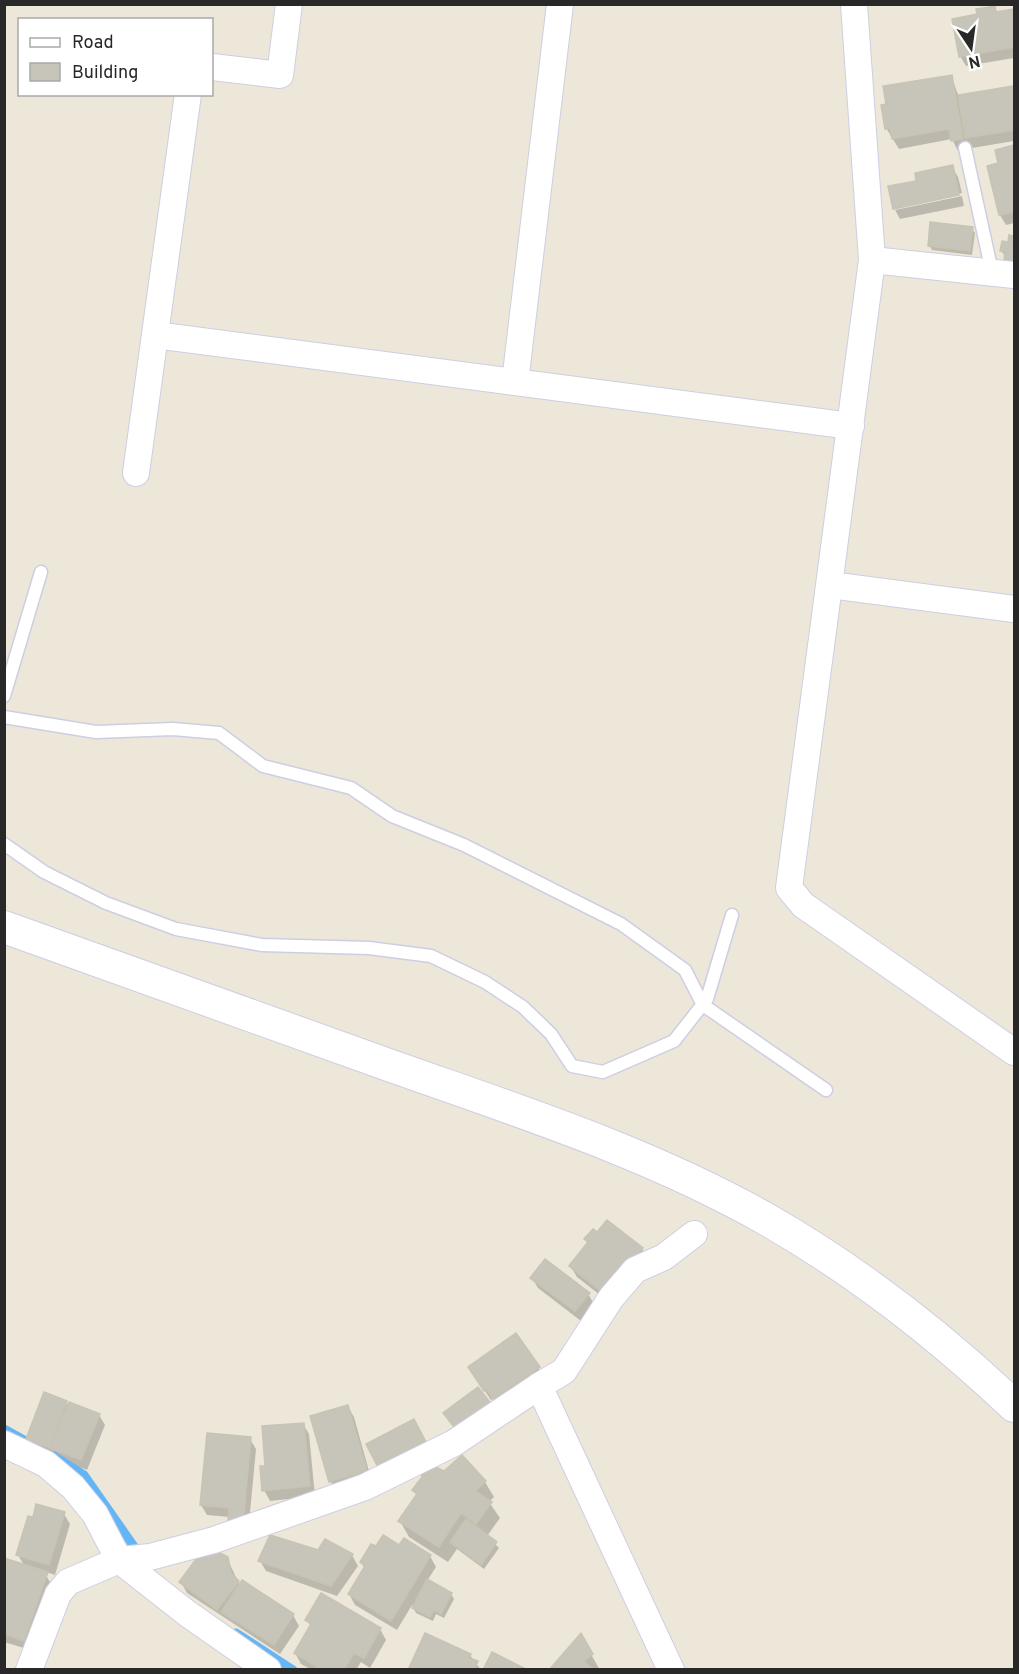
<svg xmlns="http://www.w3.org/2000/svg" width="1019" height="1674" font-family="Overpass,sans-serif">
  <rect width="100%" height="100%" fill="#ece7d9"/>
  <g fill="#0003">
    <path d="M995,8L998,13L1014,10V58L966,66L960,56L979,16Z"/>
    <path d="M951,76L959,97L1014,87V141L972,148L967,140L968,149L958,151L952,139L899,149L886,128Z"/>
    <path d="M1014,147V223L1006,225L1000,215L989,167L1000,164L997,151Z"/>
    <path d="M952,167L958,177L962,193L895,207V210L962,196L964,206L900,219L894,208L890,187L918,182L917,174Z"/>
    <path d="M972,229L975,233L972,255L932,250L929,245Z"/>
    <path d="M1010,237L1014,238V266L1001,251L1009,243Z"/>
    <path d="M586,1240L642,1249L648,1260L614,1306L577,1277L571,1267L589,1244Z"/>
    <path d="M532,1278L588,1294L594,1304L581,1321L538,1288Z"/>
    <path d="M538,1368L544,1378L500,1408L493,1399L491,1400L476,1378Z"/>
    <path d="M66,1403L69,1407L99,1415L105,1425L87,1470L34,1449L28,1439Z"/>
    <path d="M348,1407L354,1417L372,1482L337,1492L331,1482L312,1417Z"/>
    <path d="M303,1424L309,1434L315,1496L270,1501L264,1490L267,1468Z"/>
    <path d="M250,1439L256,1449L248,1534L230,1517L207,1515L201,1505Z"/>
    <path d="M445,1473L485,1482L494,1497L489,1502L500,1518L487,1536L499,1548L484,1569L457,1549L448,1562L409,1537L400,1521L417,1496L414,1490Z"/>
    <path d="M64,1514L70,1524L55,1575L37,1569L46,1575L52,1586L30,1650L4,1642V1560L25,1567L18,1555Z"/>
    <path d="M399,1547L430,1556L436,1567L427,1581L451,1594L454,1599L444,1618L436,1614L433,1621L416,1613L412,1605L397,1630L355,1605L349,1594L365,1569L361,1562L376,1548Z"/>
    <path d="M318,1551L352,1555L358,1566L337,1596L266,1571L260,1561Z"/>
    <path d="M227,1558L240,1586L293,1615L299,1626L280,1654L187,1593L181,1582Z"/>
    <path d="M307,1620L380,1629L386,1640L370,1668L361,1662L356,1670H312L301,1664L295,1653L311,1627Z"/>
    <path d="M580,1635L600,1670H551Z"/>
    <path d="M470,1655L481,1670H410Z"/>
  </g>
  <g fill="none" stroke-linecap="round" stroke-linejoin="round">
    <g stroke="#64b5f5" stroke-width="9">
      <path d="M4,1429L31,1444"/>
      <path d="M54,1456L84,1475L140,1555"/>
      <path d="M236,1633L293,1670"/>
    </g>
  </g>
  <g fill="#c7c4b9" stroke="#c7c4b3" stroke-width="1.5">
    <path d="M995,6L996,12L1014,9V47L959,57L952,19L977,14L976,9Z"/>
    <path d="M952,75L963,139L951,141L949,129L892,139L890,128L885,129L881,105L886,104L883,86Z"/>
    <path d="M1014,86V130L965,138L958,95Z"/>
    <path d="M1014,145V212L999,215L987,166L998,163L995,150Z"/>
    <path d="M953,165L959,195L893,209L888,186L916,181L915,173Z"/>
    <path d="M930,222L973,227L970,251L928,246Z"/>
    <path d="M1009,235L1014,236V263L1004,261L1005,252L1000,251L1002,241L1008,242Z"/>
    <path d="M607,1220L643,1248L608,1297L569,1266L588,1242L584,1239L593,1229L597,1232Z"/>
    <path d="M545,1259L590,1293L575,1311L530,1278Z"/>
    <path d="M516,1333L540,1367L493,1399L486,1389L484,1391L468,1367Z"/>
    <path d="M478,1387L493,1406L458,1432L443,1413Z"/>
    <path d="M44,1392L67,1401L50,1448L26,1439Z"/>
    <path d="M69,1402L100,1414L81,1460L50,1448Z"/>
    <path d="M348,1405L367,1471L329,1482L310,1416Z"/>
    <path d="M414,1419L428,1446L380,1471L366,1444Z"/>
    <path d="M304,1423L310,1486L262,1491L260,1466H265L262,1426Z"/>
    <path d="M207,1433L251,1437L243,1524L228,1523L229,1508L200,1505Z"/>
    <path d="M462,1455L486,1481L475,1491L492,1502L476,1524L461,1513L439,1547L398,1521L417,1494L412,1490L422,1477L421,1472L432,1465L444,1471Z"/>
    <path d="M36,1504L65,1512L49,1565L16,1555L28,1516L33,1517Z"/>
    <path d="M466,1519L497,1542L481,1565L450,1542Z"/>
    <path d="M270,1535L318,1550L325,1539L353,1554L331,1586L258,1561Z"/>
    <path d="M383,1535L399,1545L404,1538L431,1555L391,1621L348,1594L365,1566L360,1562L371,1544L376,1546Z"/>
    <path d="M218,1552L228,1557L231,1573L239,1581L217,1610L179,1582L197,1558Z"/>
    <path d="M4,1558L48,1572L24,1641L4,1634Z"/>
    <path d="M427,1579L452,1593L441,1614L434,1610L430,1617L412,1608Z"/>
    <path d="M242,1580L294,1614L274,1645L221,1612Z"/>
    <path d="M321,1593L381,1628L364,1658L354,1653L344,1670H322L294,1653L311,1624L305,1620Z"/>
    <path d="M425,1633L471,1654L469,1658L478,1661L474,1670H408Z"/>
    <path d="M581,1633L593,1654L584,1661L593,1670H549Z"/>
    <path d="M492,1652L524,1668L523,1670H483Z"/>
  </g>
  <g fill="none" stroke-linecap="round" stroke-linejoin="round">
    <defs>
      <g id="service">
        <path d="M965,148L992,272"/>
        <path d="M4,696L41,572"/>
        <path d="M4,717L96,732L173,729L219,733L263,766L351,788L392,816L464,845L621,924L685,970L703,1005L826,1090"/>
        <path d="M4,844L44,872L106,903L176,929L262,945L369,948L431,956L485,982L523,1007L551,1034L572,1066L603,1072L674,1041L707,999L732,915"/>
      </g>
      <g id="minor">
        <path d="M854,4L872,260"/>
        <path d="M212,67L280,75L289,4"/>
        <path d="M1014,275L872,260L789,888L803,905L1014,1052"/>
        <path d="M155,335L851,426"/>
        <path d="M515,382L560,4"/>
        <path d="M136,473L188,94"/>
        <path d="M830,585L1014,609"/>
        <path d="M539,1386L564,1371L611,1298L635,1270L664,1257L694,1234"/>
        <path d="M4,1444L46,1464L73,1487L95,1514L119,1560L188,1614L268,1670"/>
        <path d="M29,1670L58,1594L68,1582L119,1560L150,1557L214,1540L365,1487L454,1443L539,1386L671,1670"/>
      </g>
      <path id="tertiary" d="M4,927C131,972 257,1018 383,1063C512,1109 646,1151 766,1219C857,1271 939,1335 1014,1406"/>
    </defs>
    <use href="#service" stroke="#cecee3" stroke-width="15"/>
    <use href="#minor" stroke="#cecee3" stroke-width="28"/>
    <use href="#tertiary" stroke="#cecee3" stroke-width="34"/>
    <use href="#service" stroke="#fff" stroke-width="12"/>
    <use href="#minor" stroke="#fff" stroke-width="26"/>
    <use href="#tertiary" stroke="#fff" stroke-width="32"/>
  </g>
  <rect width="1019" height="1674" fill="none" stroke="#282828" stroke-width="12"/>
  <rect x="18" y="18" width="195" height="78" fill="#ffffff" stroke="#a9a9a9" stroke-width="1.5"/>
  <rect x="30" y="38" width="30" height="9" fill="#ffffff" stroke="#a9a9a9" stroke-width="1.5"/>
  <text x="72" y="48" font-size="18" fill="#282828">Road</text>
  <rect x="30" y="63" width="30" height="18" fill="#c7c4b9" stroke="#a9a9a9" stroke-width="1.5"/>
  <text x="72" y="78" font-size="18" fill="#282828">Building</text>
  <g transform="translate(971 48) rotate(167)" stroke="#ffffff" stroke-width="4.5" paint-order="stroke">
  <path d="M0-4.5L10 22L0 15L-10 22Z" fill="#282828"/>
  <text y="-9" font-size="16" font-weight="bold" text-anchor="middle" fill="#282828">N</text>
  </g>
</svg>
